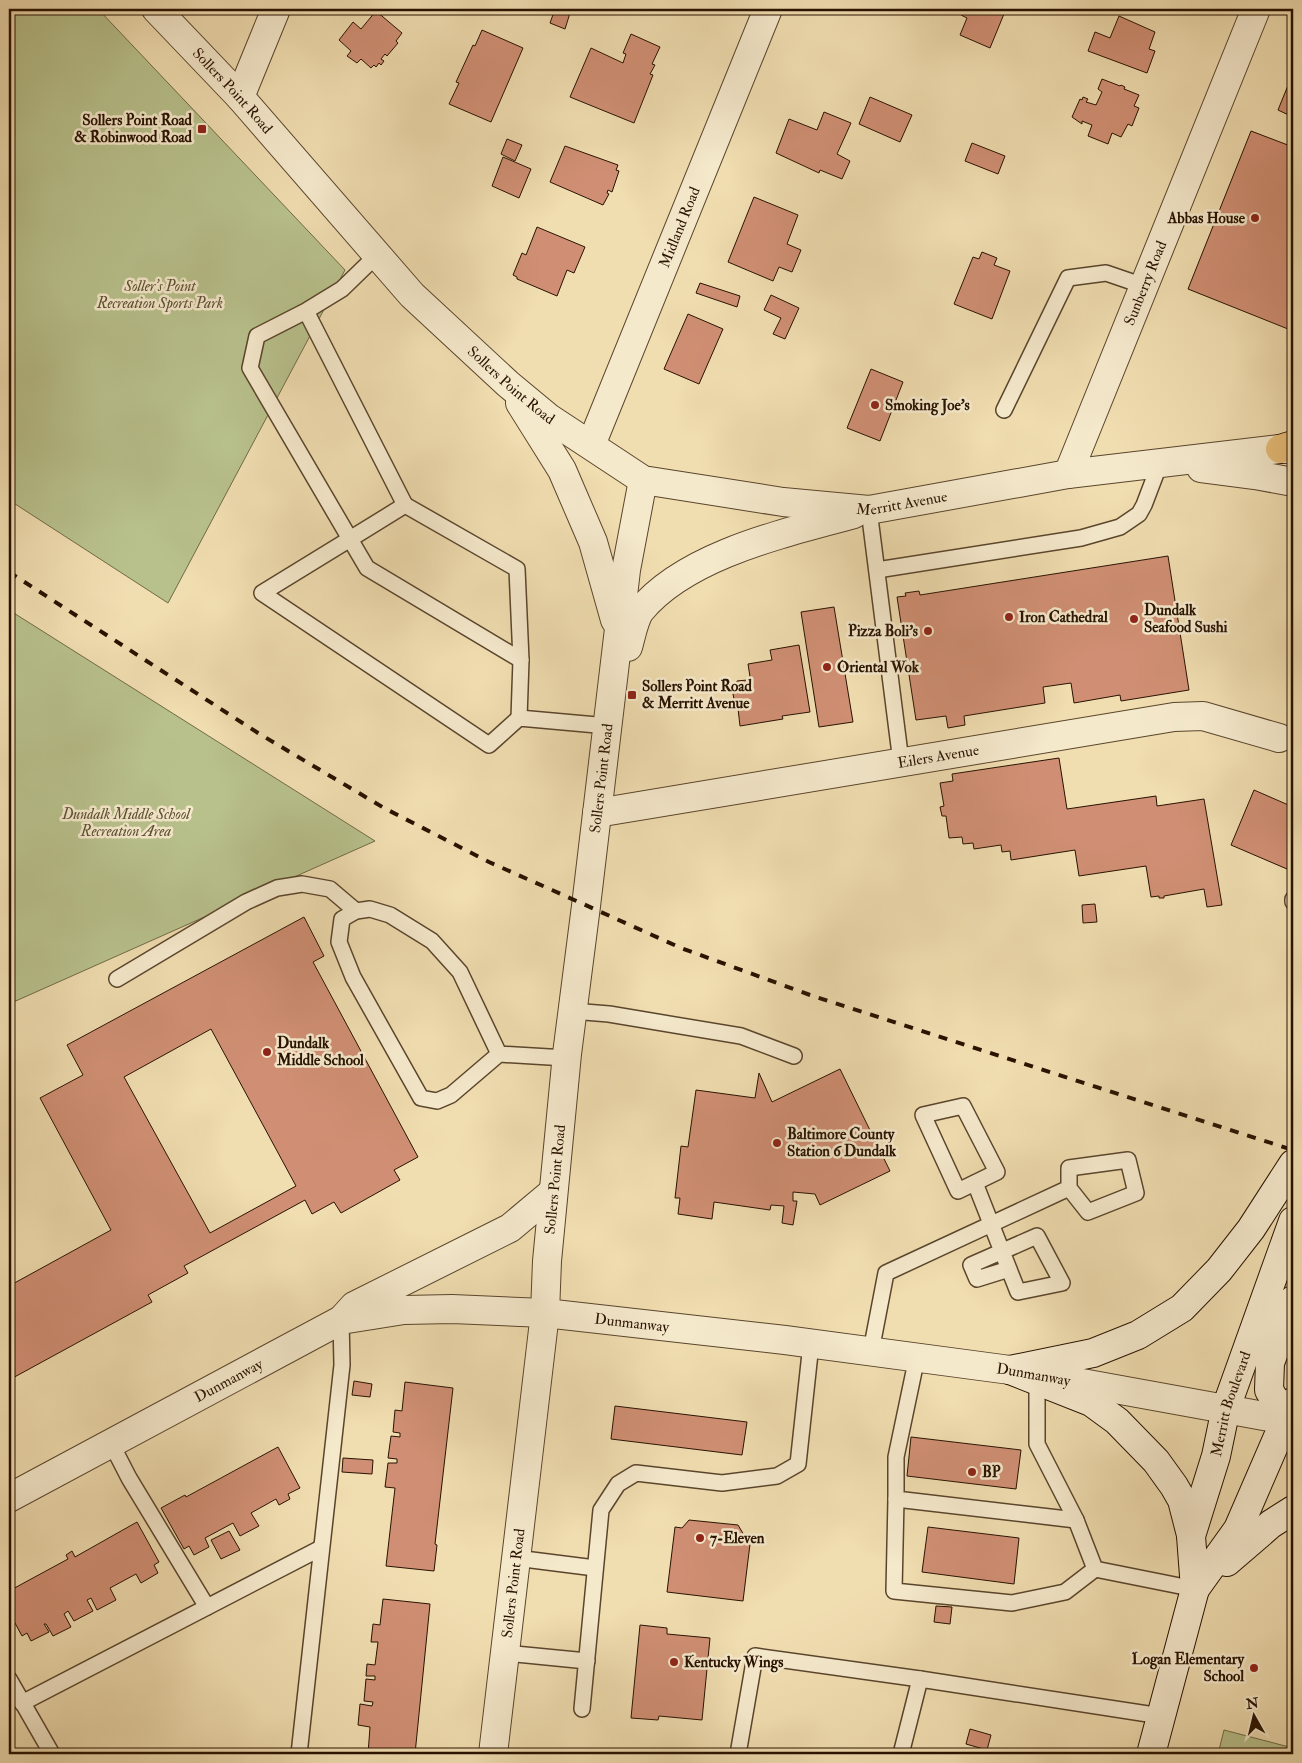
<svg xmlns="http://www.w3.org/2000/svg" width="1302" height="1763" font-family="'IM FELL Double Pica',serif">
  <rect width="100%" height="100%" fill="#f0ddb0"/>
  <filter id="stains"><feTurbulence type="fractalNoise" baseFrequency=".004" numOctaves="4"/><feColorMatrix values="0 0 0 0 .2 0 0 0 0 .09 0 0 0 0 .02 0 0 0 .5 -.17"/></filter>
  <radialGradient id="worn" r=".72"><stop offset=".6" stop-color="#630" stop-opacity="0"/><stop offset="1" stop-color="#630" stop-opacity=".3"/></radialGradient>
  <g fill="#b8c18c" stroke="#706a46">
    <path d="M9,9H98L345,270L168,603L9,500Z"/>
    <path d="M9,610L375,841L9,1004Z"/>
    <path d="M1224,1730L1293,1748V1754H1218Z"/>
  </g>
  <g fill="#d08f74" stroke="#281200" fill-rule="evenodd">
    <path d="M555,9H570L568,13H570L565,29L550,23Z"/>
    <path d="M964,9H1006L990,48L960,35L967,18L961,15Z"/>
    <path d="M376,11L402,33L396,41L398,43L387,56L385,54L381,59L384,61L381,65L379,63L376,67L374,65L371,68L361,59L357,63L347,56L351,51L339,40L353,22L361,29Z"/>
    <path d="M1119,16L1155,32L1149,49L1155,51L1147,73L1088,51L1095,32L1110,38Z"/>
    <path d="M482,30L523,48L491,122L449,104L459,83L456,82L473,45L475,46Z"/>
    <path d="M631,34L660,47L652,64L655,65L650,74L653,75L634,123L570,97L591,48L623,63L626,54L623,53Z"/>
    <path d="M1293,73V117L1278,110Z"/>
    <path d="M1102,79L1120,86L1121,85L1125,87L1124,89L1139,95L1134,106L1139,108L1132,126L1128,124L1121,137L1112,133L1108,144L1088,136L1092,125L1082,121V124L1072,117L1080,99L1082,100L1083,97L1088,99L1086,102L1096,105L1102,92L1098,89Z"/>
    <path d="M870,97L912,115L900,142L859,124Z"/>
    <path d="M824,112L851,123L837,154L850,161L842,179L820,170L819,173L776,153L789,119L817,130Z"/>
    <path d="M1251,131L1293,147V331L1188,289Z"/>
    <path d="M507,139L522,145L515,161L501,154Z"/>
    <path d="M972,143L1005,156L998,174L965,161Z"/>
    <path d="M565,146L618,165L616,170L619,171L612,192L608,190L607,193L609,194L603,205L550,182Z"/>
    <path d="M503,157L531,169L519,198L492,186Z"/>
    <path d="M754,197L798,215L787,244L801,250L792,272L779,267L773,281L728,262Z"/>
    <path d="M537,227L585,247L574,273L567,270L557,296L517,279V277L513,275L522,253L526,255Z"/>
    <path d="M982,252L997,258L994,265L1010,271L992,319L954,304L973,257L979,259Z"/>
    <path d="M700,283L740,296L737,307L696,293Z"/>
    <path d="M771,295L799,308L785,339L773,334L781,318L764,310Z"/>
    <path d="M688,314L723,329L699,384L664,369Z"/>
    <path d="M871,369L903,382L880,441L847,428Z"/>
    <path d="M1168,556L1189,690L1121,701L1120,695L1074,703L1071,683L1043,687L1045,703L964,716L965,725L948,728L946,716L916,720L897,597L906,596L905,593L919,591L920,595Z"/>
    <path d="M834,607L853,722L819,727L801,612Z"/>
    <path d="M799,645L810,712L782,716L783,719L740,726L737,700L734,699L732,689L737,681L747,680L751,683L748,664L772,660L770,650Z"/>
    <path d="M1059,758L1067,809L1156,796L1157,806L1204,799L1222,905L1207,907L1204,889L1164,896V898H1159V896L1151,897L1146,866L1079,876L1075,850L1011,860L1010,851L1002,852L1001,845L974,849L973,843L963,844L962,837L949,838L946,816H942L940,807L944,806L940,783L953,781L952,774Z"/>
    <path d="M1254,790L1293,807V855L1287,869L1231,845Z"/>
    <path d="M1095,904L1097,922L1083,923L1082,905Z"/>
    <path d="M304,917L324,956L313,962L418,1157L394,1170L400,1180L341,1213L334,1202L312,1214L305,1200L184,1266L188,1273L148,1295L152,1302L9,1380V1286L111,1230L40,1098L83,1075L67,1045ZM211,1029L296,1186L210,1233L124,1077Z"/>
    <path d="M840,1069L890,1171L820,1205L815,1194L793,1192V1201H797L793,1225L782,1223L784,1206L771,1205L770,1210L714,1202L712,1219L678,1214L680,1198H675L681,1146L688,1147L696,1090L755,1098L759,1073L772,1102Z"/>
    <path d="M354,1381L372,1384L370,1397L352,1395Z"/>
    <path d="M405,1382L453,1388L435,1544L437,1545L434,1571L386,1566L395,1488L385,1487L388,1463H397V1459L388,1458L391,1436L400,1437V1433L393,1432L395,1410L402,1411Z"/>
    <path d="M615,1406L747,1422L742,1455L611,1439Z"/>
    <path d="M911,1437L1021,1450L1016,1489L907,1476Z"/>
    <path d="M278,1447L300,1488L288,1494L290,1499L279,1505L276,1499L251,1513L259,1526L240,1536L233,1523L205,1538L209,1547L194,1555L189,1546L184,1549L161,1508L185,1495L186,1497Z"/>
    <path d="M343,1458L373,1460L372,1474L342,1472Z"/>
    <path d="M689,1520L738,1525L744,1535L751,1536L743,1601L667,1592L675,1527L682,1528Z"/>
    <path d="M137,1522L159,1562L154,1565L158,1573L141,1583L136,1574L110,1588L116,1600L97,1610L91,1598L87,1600L93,1611L74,1621L68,1611L64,1614L71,1627L53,1636L46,1624H44L49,1632L31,1641L27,1633L22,1636L9,1612V1591L68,1559L66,1555L72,1551L75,1557Z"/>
    <path d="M928,1527L1019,1538L1014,1584L922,1572Z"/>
    <path d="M229,1531L240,1550L221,1559L211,1540Z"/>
    <path d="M383,1599L430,1604L415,1754H368L370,1727L358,1725L360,1704L372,1706L373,1702L364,1701L366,1679L375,1680V1676H366L367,1664L375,1665L378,1642H371L373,1624L380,1625Z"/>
    <path d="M936,1606L952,1607L950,1624L934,1622Z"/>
    <path d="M640,1625L667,1628V1634L710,1638L702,1720L659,1716L658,1720L631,1718Z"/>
    <path d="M970,1729L991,1735L987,1750L966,1744Z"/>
  </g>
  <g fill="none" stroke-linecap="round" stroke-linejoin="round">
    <defs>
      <g id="service">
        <path d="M306,311L405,505L350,539L250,368L257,336L306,311L342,289L377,255"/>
        <path d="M1004,410L1068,278L1106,273L1144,286"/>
        <path d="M405,505L517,569L521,660L519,718"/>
        <path d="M869,510L901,762"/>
        <path d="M877,570L1081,538L1120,527L1139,514L1144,505L1160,463"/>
        <path d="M521,660L367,568L350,539L262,593L489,745L519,718L608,726"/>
        <path d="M1293,899V902"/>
        <path d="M117,979L246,902L277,888L302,884L330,889L356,911"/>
        <path d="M572,1011L609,1014L741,1036L794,1056"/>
        <path d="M499,1054L460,972L432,941L390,915L370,909L356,911L342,919L339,942L353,977L421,1098L437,1101L451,1095L499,1054L566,1058"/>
        <path d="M963,1106L997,1172L958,1191L923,1115Z"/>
        <path d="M975,1183C989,1219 1004,1256 1018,1292L1062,1283L1037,1236L971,1265L977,1279L1009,1269"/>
        <path d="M871,1351L886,1273L1069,1188V1168L1128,1160L1136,1193L1088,1212L1069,1188"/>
        <path d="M917,1357L896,1457V1499L1076,1520"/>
        <path d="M1037,1380V1444L1076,1520L1095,1569L1195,1589"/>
        <path d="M111,1443L129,1478L207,1607"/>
        <path d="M896,1499L894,1591L1012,1603L1065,1592L1095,1569"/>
        <path d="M516,1558L595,1568"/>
        <path d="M505,1653L587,1661"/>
        <path d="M9,1679L52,1754"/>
        <path d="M22,1703L321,1548"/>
        <path d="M582,1709L601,1510L618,1484L636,1473L722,1483L777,1476L798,1464L811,1344"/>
        <path d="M299,1754L342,1365L341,1320"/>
        <path d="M738,1754L755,1656L920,1679"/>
        <path d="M901,1754L920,1679L1161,1716"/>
      </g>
      <g id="minor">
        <path d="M240,97L276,9"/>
        <path id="s1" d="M591,445L768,9"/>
        <path id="s2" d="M1068,474L1256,9"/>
        <path id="s3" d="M597,813L1174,717L1203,716L1279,738"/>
      </g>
      <g id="tertiary">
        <path id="s4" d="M156,9L240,97L412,295L508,384L549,418L643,480L783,502L869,510L1068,474L1280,449H1293"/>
        <path d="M520,403L562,470L593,542L615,620"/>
        <path d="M1201,468L1255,475L1293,482"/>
        <path d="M628,647C631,637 634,620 640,611C687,554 786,533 854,514"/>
        <path d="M344,1317L354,1306L510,1228L553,1192"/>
        <path id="s5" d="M9,1498L341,1320L404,1310L452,1309L545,1313L785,1340L1010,1370L1286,1420"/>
        <path id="s6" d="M493,1754L545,1313L547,1261L567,1054L586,906L626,570L643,480"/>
      </g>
      <g id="secondary">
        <path d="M1010,1370L1093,1353L1138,1335L1182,1308L1219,1270L1251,1229L1293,1164"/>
        <path d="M1010,1370L1091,1402L1117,1421L1156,1461L1174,1486L1182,1500L1191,1535"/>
        <path d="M1286,1420L1269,1390L1270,1363L1293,1300"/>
        <path d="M1227,1562L1271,1524L1293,1510"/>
        <path d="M1195,1589L1238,1529L1293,1402"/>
        <path id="s7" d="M1151,1754L1195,1589L1191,1536L1216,1456L1226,1408L1293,1221"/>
      </g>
      <path id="primary" d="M1280,449L1293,445"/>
    </defs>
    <use href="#service" stroke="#5a452c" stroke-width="18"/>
    <use href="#minor" stroke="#5a452c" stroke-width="30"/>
    <use href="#tertiary" stroke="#5a452c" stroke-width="30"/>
    <use href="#secondary" stroke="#281200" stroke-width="30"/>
    <use href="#primary" stroke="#281200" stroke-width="30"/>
    <use href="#service" stroke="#f5e9cc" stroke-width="15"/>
    <use href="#minor" stroke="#f5e9cc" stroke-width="28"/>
    <use href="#tertiary" stroke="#f5e9cc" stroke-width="28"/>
    <use href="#secondary" stroke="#f5e9cc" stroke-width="28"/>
    <use href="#primary" stroke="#e8be78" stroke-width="28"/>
    <path stroke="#281200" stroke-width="4" stroke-dasharray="9 9" stroke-linecap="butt" d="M9,572L258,733L384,808L489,862L552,890L681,948L810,995L1293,1150"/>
  </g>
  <g fill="#8f2418" stroke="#f5e9cc" stroke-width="2">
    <rect x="197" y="124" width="10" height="10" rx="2.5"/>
    <circle cx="1255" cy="218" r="5"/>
    <circle cx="875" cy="405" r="5"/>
    <circle cx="1009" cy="617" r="5"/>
    <circle cx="1134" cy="619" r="5"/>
    <circle cx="928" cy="631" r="5"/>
    <circle cx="827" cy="667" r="5"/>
    <rect x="627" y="690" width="10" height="10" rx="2.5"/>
    <circle cx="267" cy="1052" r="5"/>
    <circle cx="777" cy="1143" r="5"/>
    <circle cx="972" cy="1472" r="5"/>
    <circle cx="700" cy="1538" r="5"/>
    <circle cx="674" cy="1662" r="5"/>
    <circle cx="1254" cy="1668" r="5"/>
  </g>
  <g text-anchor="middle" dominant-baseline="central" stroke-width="5" stroke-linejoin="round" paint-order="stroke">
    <g font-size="15" fill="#281200" stroke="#f5e9cc">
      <text stroke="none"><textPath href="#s4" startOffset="112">Sollers Point Road</textPath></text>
      <text stroke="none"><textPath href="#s1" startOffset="235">Midland Road</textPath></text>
      <text stroke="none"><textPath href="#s2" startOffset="206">Sunberry Road</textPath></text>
      <text stroke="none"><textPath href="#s4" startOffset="518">Sollers Point Road</textPath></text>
      <text stroke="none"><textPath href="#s4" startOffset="942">Merritt Avenue</textPath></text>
      <text stroke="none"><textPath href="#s3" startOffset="346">Eilers Avenue</textPath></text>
      <text stroke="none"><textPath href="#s6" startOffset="982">Sollers Point Road</textPath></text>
      <text stroke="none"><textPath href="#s6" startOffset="578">Sollers Point Road</textPath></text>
      <text stroke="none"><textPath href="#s5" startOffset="669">Dunmanway</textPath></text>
      <text stroke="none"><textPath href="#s5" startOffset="1074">Dunmanway</textPath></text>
      <text stroke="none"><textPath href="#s5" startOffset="249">Dunmanway</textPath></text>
      <text stroke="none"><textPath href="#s7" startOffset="362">Merritt Boulevard</textPath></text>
      <text stroke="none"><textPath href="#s6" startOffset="172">Sollers Point Road</textPath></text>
    </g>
    <g font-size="15" font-weight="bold" fill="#281200" stroke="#f5e9cc" text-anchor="start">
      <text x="192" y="120" text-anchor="end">Sollers Point Road<tspan x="192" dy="17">&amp; Robinwood Road</tspan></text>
      <text x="1245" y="218" text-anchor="end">Abbas House</text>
      <text x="885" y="405">Smoking Joe's</text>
      <text x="1144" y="610">Dundalk<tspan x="1144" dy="17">Seafood Sushi</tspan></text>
      <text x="1019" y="617">Iron Cathedral</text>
      <text x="918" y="631" text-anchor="end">Pizza Boli’s</text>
      <text x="837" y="667">Oriental Wok</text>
      <text x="642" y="686">Sollers Point Road<tspan x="642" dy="17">&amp; Merritt Avenue</tspan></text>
      <text x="277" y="1043">Dundalk<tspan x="277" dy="17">Middle School</tspan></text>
      <text x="787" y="1134">Baltimore County<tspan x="787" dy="17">Station 6 Dundalk</tspan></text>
      <text x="982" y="1472">BP</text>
      <text x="710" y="1538">7-Eleven</text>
      <text x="1244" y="1659" text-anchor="end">Logan Elementary<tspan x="1244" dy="17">School</tspan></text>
      <text x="684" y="1662">Kentucky Wings</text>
    </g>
    <g font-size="15" font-style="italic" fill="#5a4f31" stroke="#f5e9cc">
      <text x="160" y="286">Soller's Point<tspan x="160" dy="17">Recreation Sports Park</tspan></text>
      <text x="126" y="814">Dundalk Middle School<tspan x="126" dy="17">Recreation Area</tspan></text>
    </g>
  </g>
  <rect width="1302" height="1763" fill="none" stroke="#f0ddb0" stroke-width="30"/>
  <rect x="10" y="10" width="1282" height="1743" fill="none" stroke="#281200" stroke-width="2.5"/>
  <rect x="15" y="15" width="1272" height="1733" fill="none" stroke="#281200"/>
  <g transform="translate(1254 1716) rotate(352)" stroke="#f5e9cc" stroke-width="4" paint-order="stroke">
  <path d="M0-4L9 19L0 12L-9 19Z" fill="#281200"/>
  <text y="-8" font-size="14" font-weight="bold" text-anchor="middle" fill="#281200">N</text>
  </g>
  <rect width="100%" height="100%" filter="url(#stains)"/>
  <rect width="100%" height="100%" fill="url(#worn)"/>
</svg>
